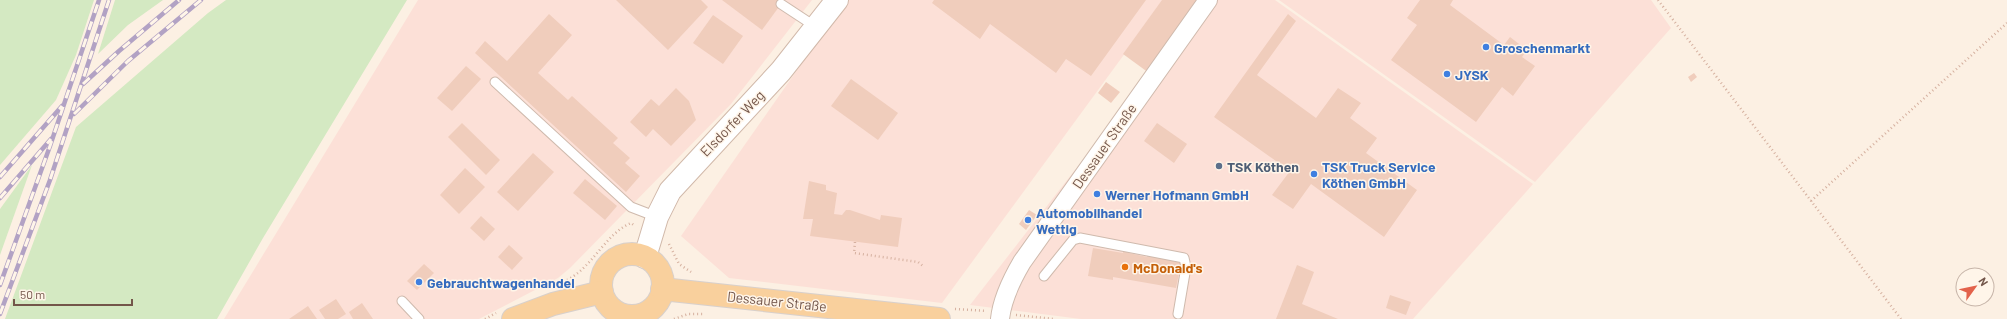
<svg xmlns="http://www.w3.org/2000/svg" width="2007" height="319" font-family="Barlow,sans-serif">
  <rect width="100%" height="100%" fill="#fcf0e3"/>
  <g fill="#fce0d7">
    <path d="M418,0H812L731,104L570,268L558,278L479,319H224Z"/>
    <path d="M846,0H1164L942,303L729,278L681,236Z"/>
    <path d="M1211,0H1275L1533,184L1413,319H1081L970,305L1071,175Z"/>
    <path d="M1279,0H1651L1671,28L1535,182Z"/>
  </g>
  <g fill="#d4e9c2">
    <path d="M0,0H94L76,55L56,100L0,165Z"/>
    <path d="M115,0H163L128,25L98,54Z"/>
    <path d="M226,0H407L263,238L217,319H5L76,127L208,13Z"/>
    <path d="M32,165L0,255V209Z"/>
  </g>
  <g fill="#f0cdbc">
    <path d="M616,0H701L708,7L668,50Z"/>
    <path d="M722,0H784L762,30Z"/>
    <path d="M934,0H1146L1091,76L1066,59L1056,73L990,24L980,39L932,3Z"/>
    <path d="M1162,0H1201L1149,73L1123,54Z"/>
    <path d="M1420,0H1453L1450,5L1504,45L1510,37L1527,50L1522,57L1535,66L1513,96L1502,87L1476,122L1391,60L1417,25L1407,18Z"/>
    <path d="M549,14L572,35L538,73L568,100L572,96L618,138L613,143L630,158L625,163L640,176L626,192L475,53L485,41L507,61Z"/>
    <path d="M1288,14L1296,21L1257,75L1316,118L1338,88L1361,103L1350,118L1377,138L1366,153L1417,190L1384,237L1311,184L1293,209L1272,195L1290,171L1214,117Z"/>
    <path d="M713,15L743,36L723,64L693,43Z"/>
    <path d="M466,66L481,79L452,111L437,98Z"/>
    <path d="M1694,73L1697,77L1691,82L1688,77Z"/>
    <path d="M851,79L898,113L878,140L831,106Z"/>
    <path d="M1106,82L1120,92L1111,103L1098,93Z"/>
    <path d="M676,88L689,101L696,120L671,146L653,129L646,137L630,122L651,99L659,106Z"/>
    <path d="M462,123L500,160L486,175L448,137Z"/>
    <path d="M1157,123L1187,144L1174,163L1144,141Z"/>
    <path d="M533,153L554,172L518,211L497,192Z"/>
    <path d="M465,168L485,187L459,214L440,195Z"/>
    <path d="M585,179L617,206L605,220L573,193Z"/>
    <path d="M809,181L826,185V190L837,193L834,214L842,215L846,210H850L880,220L881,215L902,218L898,247L810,236L813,219H803Z"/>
    <path d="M1029,210L1037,215L1026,230L1019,224Z"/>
    <path d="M481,216L495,229L484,241L470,228Z"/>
    <path d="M509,245L523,258L512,270L498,257Z"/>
    <path d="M1093,248L1123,253V251L1129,252V253L1147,257L1148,255L1181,263L1176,288L1113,277V280L1088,276Z"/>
    <path d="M424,264L434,273L417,290L407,281Z"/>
    <path d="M1297,265L1314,272L1302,304L1338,319H1276Z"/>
    <path d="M1390,295L1411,302L1406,315L1386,308Z"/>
    <path d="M336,299L346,314L338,319H325L319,310Z"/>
    <path d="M362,303L373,319H353L349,312Z"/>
    <path d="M308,306L317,319H289Z"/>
  </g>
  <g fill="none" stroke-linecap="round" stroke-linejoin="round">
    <defs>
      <g id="lane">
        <path d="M781,4L816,27"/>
        <path d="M495,82L631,207L657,217"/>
        <path d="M1044,276L1073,240L1080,238L1184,258L1186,267L1178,314"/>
        <path d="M402,301L419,319"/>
      </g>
      <path id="street" d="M1000,319C1002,299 1012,279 1022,262L1208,0"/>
      <path id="secondary" d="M645,257L657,217L670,191L781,71L837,0"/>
      <g id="primary">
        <circle cx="632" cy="285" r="31"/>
        <path d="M662,289L939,319"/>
        <path d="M513,319L553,304L602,292"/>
      </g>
    </defs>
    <use href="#lane" stroke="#cfbaad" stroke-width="11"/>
    <use href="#street" stroke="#cfbaad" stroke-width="20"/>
    <use href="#secondary" stroke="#d1b9aa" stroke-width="24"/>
    <use href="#primary" stroke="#d8d0cc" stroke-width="24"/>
    <g stroke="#d5b09f" stroke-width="2.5" stroke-dasharray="1 3" stroke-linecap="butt">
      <path d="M1658,0L1901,319"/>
      <path d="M1811,201L2007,23"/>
      <path d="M855,242L854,253L918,262L923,266"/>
      <path d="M669,244L679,264L691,272"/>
      <path d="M567,280C593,267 605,234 631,223L635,226"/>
      <path d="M955,309L986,311"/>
      <path d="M1016,315L1054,319"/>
      <path d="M485,319L496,313"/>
      <path d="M674,319L688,314H703"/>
    </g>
    <use href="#lane" stroke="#fff" stroke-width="9"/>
    <use href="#street" stroke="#fff" stroke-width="18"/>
    <use href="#secondary" stroke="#fff" stroke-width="22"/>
    <use href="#primary" stroke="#f9d09d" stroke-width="22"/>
    <defs>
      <g id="rail">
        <path d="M83,84L119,51L179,0"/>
        <path d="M74,114L128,61L201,0"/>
        <path d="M0,177L62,106"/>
        <path d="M0,198L51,139"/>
        <path d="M0,285L50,146L99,0"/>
        <path d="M0,314L50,180L109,0"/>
      </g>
    </defs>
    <use href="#rail" stroke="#b2a2c4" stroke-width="4.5"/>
    <use href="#rail" stroke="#fff5e9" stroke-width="3" stroke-dasharray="9" stroke-linecap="butt"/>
  </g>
  <g fill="#3f7fe0" stroke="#fff5e9" stroke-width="1.5">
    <circle cx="1486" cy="47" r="4"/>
    <circle cx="1447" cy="74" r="4"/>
    <circle cx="1314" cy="174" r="4"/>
    <circle cx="1097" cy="194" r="4"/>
    <circle cx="1028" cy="220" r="4"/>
    <circle cx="419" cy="282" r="4"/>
  </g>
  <circle fill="#5c6f8a" stroke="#fff5e9" stroke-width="1.5" cx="1219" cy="166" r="4"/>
  <circle fill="#e8710a" stroke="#fff5e9" stroke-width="1.5" cx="1125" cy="267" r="4"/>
  <g text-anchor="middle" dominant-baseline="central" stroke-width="3" stroke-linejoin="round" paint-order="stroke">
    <g font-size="14" font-weight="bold" fill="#366cbe" stroke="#fff5e9" text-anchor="start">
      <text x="1494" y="47">Groschenmarkt</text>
      <text x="1455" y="74">JYSK</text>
      <text x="1322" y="166">TSK Truck Service<tspan x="1322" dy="16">Köthen GmbH</tspan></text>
      <text x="1105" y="194">Werner Hofmann GmbH</text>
      <text x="1036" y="212">Automobilhandel<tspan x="1036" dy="16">Wettig</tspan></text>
      <text x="427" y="282">Gebrauchtwagenhandel</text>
    </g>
    <g font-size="14" fill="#73564a" stroke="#fff5e9">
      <text transform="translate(732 123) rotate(-46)">Elsdorfer Weg</text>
      <text transform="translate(1104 146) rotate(-55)">Dessauer Straße</text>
      <text transform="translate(777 301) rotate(6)">Dessauer Straße</text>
    </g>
    <g font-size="14" font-weight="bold" fill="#4e5e75" stroke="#fff5e9" text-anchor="start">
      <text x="1227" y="166">TSK Köthen</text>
    </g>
    <g font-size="14" font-weight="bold" fill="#c56008" stroke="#fff5e9" text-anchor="start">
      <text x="1133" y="267">McDonald's</text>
    </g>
  </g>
  <g transform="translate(1975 287) rotate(57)"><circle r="19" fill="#fff5e9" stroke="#c7b5a9"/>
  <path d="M0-3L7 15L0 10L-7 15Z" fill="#e3624b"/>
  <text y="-6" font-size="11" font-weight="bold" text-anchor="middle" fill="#73564a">N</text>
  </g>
  <path d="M14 299v6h118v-6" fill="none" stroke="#73564a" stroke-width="2"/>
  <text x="20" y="299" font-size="12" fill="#73564a" stroke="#fff5e9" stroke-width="3" paint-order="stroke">50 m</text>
</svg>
